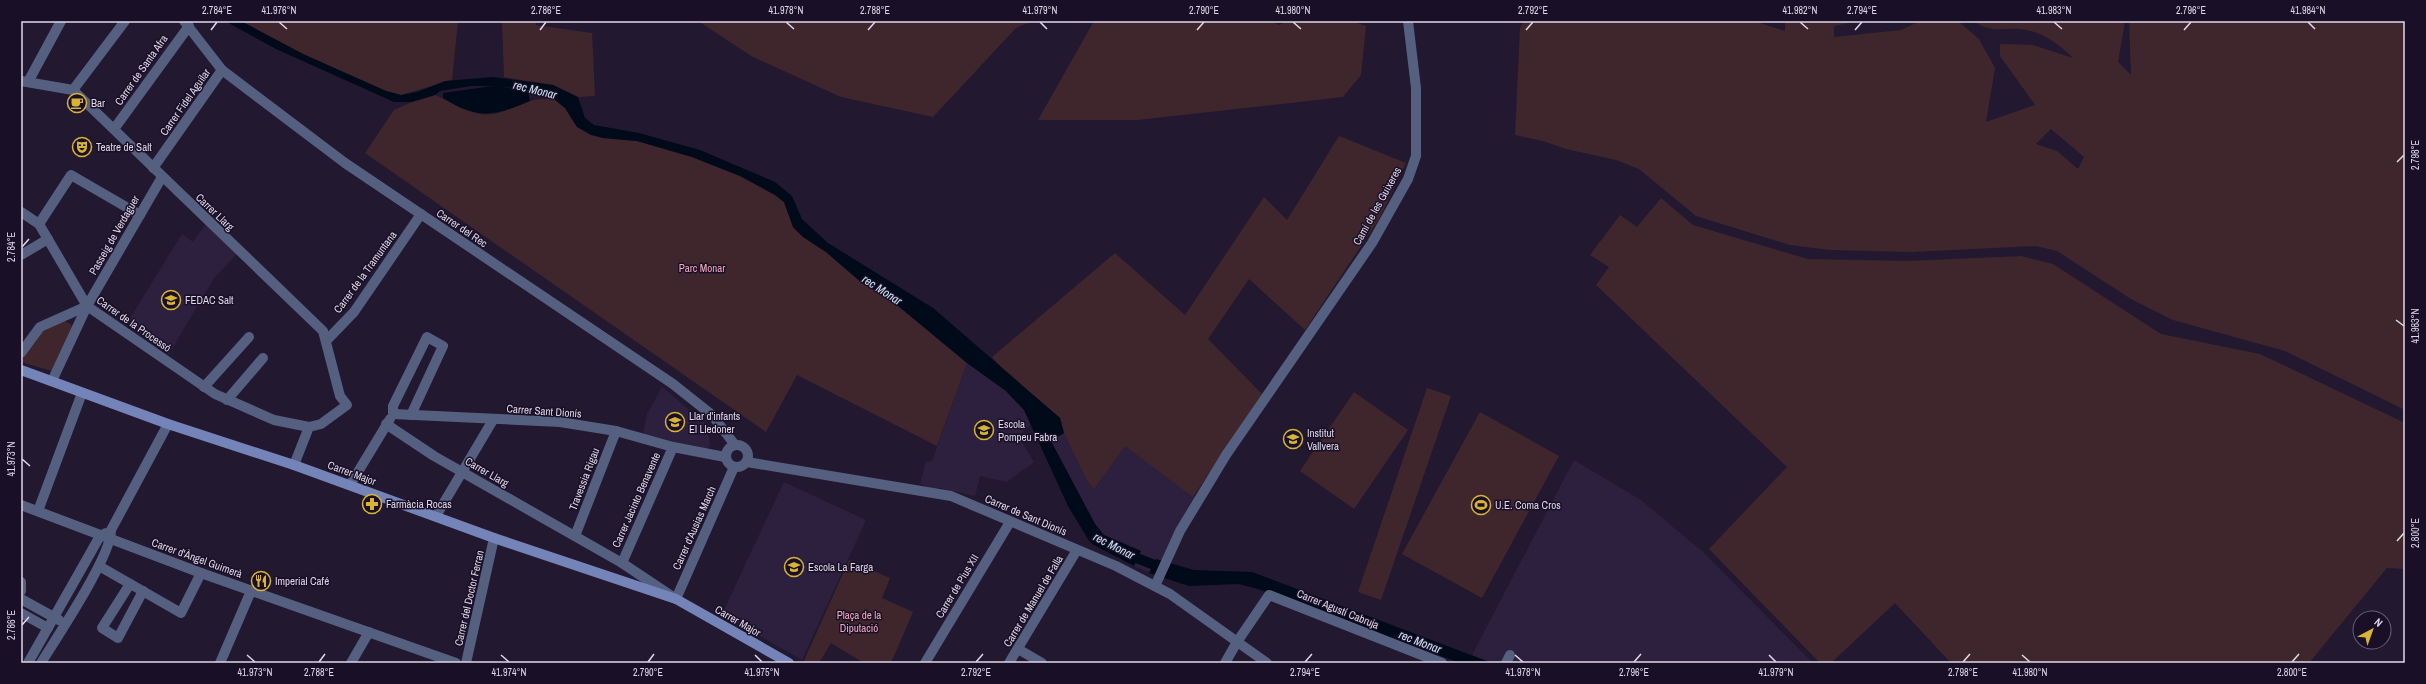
<svg xmlns="http://www.w3.org/2000/svg" width="2426" height="684" font-family="'Archivo Narrow',sans-serif">
  <rect width="100%" height="100%" fill="#221830"/>
  <g fill="#2c203e">
    <path d="M206,224L237,254L214,278L169,354L127,323L182,234L193,242Z"/>
    <path d="M967,363L1006,391L1024,410L1032,424L1018,436L1034,462L1007,482L980,476L975,496L939,488L938,491L920,484L926,462L932,461Z"/>
    <path d="M662,387L713,430L709,435L710,446L705,450L677,445L643,434L647,414Z"/>
    <path d="M1064,433L1094,489L1125,445L1200,501L1159,577L1134,566L1141,551L1104,535L1095,524L1050,440Z"/>
    <path d="M1574,460L1641,500L1705,554L1813,663H1492L1472,655Z"/>
    <path d="M784,482L866,520L802,660L722,614Z"/>
  </g>
  <g fill="#3f262c" fill-rule="evenodd">
    <path d="M241,21H458L452,80L401,95L386,91L303,54Z"/>
    <path d="M502,21H536V25L592,33L595,96L578,97L553,85L504,77Z"/>
    <path d="M698,21H1033L1016,28L933,117L841,97L753,57Z"/>
    <path d="M1094,21H1270L1279,25L1288,21H1351L1366,26L1361,75L1343,97L1137,120H1038Z"/>
    <path d="M1524,21H1754L1785,31V21H1858L1834,26V37L1901,30L1920,21H1958L1979,39L1995,68L1986,122L2035,105L2000,56V44L2033,45L2073,58C2059,44 2041,31 2020,29C2000,28 1992,33 1973,21H2125L2118,62L2131,75L2129,21H2405V410L2285,351L2173,320L2131,299L2057,251L2036,246L1912,252L1830,250L1790,245L1696,216L1639,169L1616,160L1566,149L1543,141L1515,135L1520,28ZM2051,129L2084,157L2078,169L2057,151L2036,144Z"/>
    <path d="M435,95C450,101 463,111 480,114C499,117 512,106 530,101C537,99 546,99 554,99L565,108L577,127L603,138L637,141L692,157L740,176L775,195L784,202L793,227L803,237L826,252L862,283L891,300L967,363L937,446L797,375L766,432L365,153L394,110L412,102Z"/>
    <path d="M1339,136L1406,163L1379,219L1305,330L1249,279L1208,339L1262,394L1193,497L1125,446L1094,489L1088,482L1064,433L1060,418L1004,371L992,357L1115,253L1185,315L1264,197L1287,220Z"/>
    <path d="M1661,198L1693,225L1808,259L1907,261L2021,256L2053,264L2161,334L2260,354L2405,423V569L2387,568L2309,663H1951L1895,603L1831,663H1820L1709,549L1787,467L1596,285L1609,267L1590,255L1620,215L1637,227Z"/>
    <path d="M62,320L71,324L72,329L52,371L21,362L43,331Z"/>
    <path d="M1427,388L1451,396L1381,600L1358,592Z"/>
    <path d="M1354,392L1408,430L1354,509L1300,471Z"/>
    <path d="M1480,412L1559,456L1482,598L1402,554Z"/>
    <path d="M849,560L890,578L882,598L913,612L891,663H864L831,643L819,663H803Z"/>
  </g>
  <g fill="#000a19">
    <path d="M225,21H241L303,54L386,91L401,95L417,92L445,81L493,77L553,85L578,97L585,118L594,125L639,133L700,150L775,182L792,196L802,219L828,243L933,308L1060,418L1064,433L1051,441L1095,524L1104,535L1141,551L1134,566L1092,544L1088,539L1068,506L1024,410L1006,391L967,363L891,300L862,283L826,252L803,237L793,227L784,202L775,195L740,176L692,157L637,141L603,138L591,135L577,127L565,108L554,99L535,91L500,86L528,92L530,101C494,116 478,120 443,98V93L493,86H471L440,91L435,95L412,102H394L276,49Z"/>
    <path d="M1156,559L1194,570L1252,572L1492,663H1460L1261,590L1239,584L1189,586L1149,573Z"/>
  </g>
  <g fill="none" stroke-linecap="round" stroke-linejoin="round">
    <path stroke="#000a19" stroke-width="10" d="M1126,554L1165,569"/>
    <g stroke="#555f7f" stroke-width="10">
      <path d="M184,21L222,70L345,163L673,384L712,415L735,445"/>
      <path d="M21,81L73,90L323,331L340,396L347,405L321,424L309,427L294,465"/>
      <path d="M28,82L61,21"/>
      <path d="M73,90L125,21"/>
      <path d="M114,129L189,26"/>
      <path d="M153,168L222,70"/>
      <path d="M21,212L39,224L87,306L215,394L274,420L309,427"/>
      <path d="M39,224L71,175L140,215"/>
      <path d="M21,255L48,239"/>
      <path d="M326,341L354,312L421,214"/>
      <path d="M21,353L40,327L87,306"/>
      <path d="M52,381L87,306L162,177"/>
      <path d="M204,387L249,337"/>
      <path d="M227,400L263,358"/>
      <path d="M393,414L560,422L616,431L673,447L725,457"/>
      <path d="M393,414V406L427,337L443,346L411,415"/>
      <path d="M386,424L434,456L622,563L676,599L734,467"/>
      <circle cx="737" cy="456" r="11"/>
      <path d="M747,462L951,496L1116,566L1170,594L1267,663"/>
      <path d="M350,485L390,419"/>
      <path d="M21,505L201,573L456,663"/>
      <path d="M38,511L82,393"/>
      <path d="M436,516L493,420"/>
      <path d="M575,536L616,431"/>
      <path d="M622,563L673,447"/>
      <path d="M99,566L181,613L201,573"/>
      <path d="M21,582V591"/>
      <path d="M130,584L102,628L118,638L143,591"/>
      <path d="M1155,586L1180,531L1226,455L1372,243L1408,179L1416,156V88L1408,21"/>
      <path d="M21,599L59,620"/>
      <path d="M21,613L48,628"/>
      <path d="M1018,649L1042,663"/>
      <path d="M28,663L100,536L106,533"/>
      <path d="M41,663C57,637 112,555 111,530L168,424"/>
      <path d="M220,663L251,591"/>
      <path d="M351,663L369,632"/>
      <path d="M466,663L494,538"/>
      <path d="M925,663L1010,522"/>
      <path d="M1009,663L1077,550"/>
      <path d="M1225,663L1237,642L1269,595L1442,663"/>
      <path d="M1506,663L1510,655"/>
    </g>
    <path stroke="#7584b8" stroke-width="10" d="M21,370L168,424L294,465L494,538L676,599L789,663"/>
  </g>
  <path fill="none" stroke="#dfd9e9" stroke-width="1.5" d="M279,22L287,29M786,22L794,29M1040,22L1047,29M1293,22L1301,29M1800,22L1808,29M2054,22L2062,29M2308,22L2315,29M211,30L217,22M540,30L546,22M868,30L875,22M1197,30L1204,22M1526,30L1533,22M1855,30L1862,22M2184,30L2191,22M2397,162L2404,155M22,247L29,239M2396,320L2404,326M22,459L30,466M2397,541L2404,533M22,625L29,617M247,655L255,662M501,655L509,662M755,655L762,662M1515,655L1523,662M1769,655L1776,662M2022,655L2030,662M319,662L325,654M648,662L654,654M976,662L983,654M1305,662L1312,654M1634,662L1641,654M1963,662L1970,654M2292,662L2299,654"/>
  <defs>
    <symbol id="cafe-ring" viewBox="-11 -11 22 22"><circle r="9.5" fill="#190f26" stroke="#d7b434" stroke-width="1.5"/><path d="M-5.5-4.5H6V0H3Q3 3.5 0 3.5H-2.5Q-5.5 3.5-5.5 0ZM3-3.2v2h1.7v-2ZM-6 4.5H4V6H-6Z" fill="#d7b434"/></symbol>
    <symbol id="theatre-ring" viewBox="-11 -11 22 22"><circle r="9.5" fill="#190f26" stroke="#d7b434" stroke-width="1.5"/><path d="M-5-5.5Q0-4 5-5.5V0Q5 5 0 6Q-5 5-5 0ZM-3.3-2.5H-1v1.5H-3.3ZM1-2.5H3.3v1.5H1ZM-2.8 1Q0 5.5 2.8 1Z" fill="#d7b434"/></symbol>
    <symbol id="school-ring" viewBox="-11 -11 22 22"><circle r="9.5" fill="#190f26" stroke="#d7b434" stroke-width="1.5"/><path d="M0-5L7-2L0 1L-7-2ZM-4 1L0 2.5L4 1V4Q0 6-4 4Z" fill="#d7b434"/></symbol>
    <symbol id="pharmacy-ring" viewBox="-11 -11 22 22"><circle r="9.5" fill="#190f26" stroke="#d7b434" stroke-width="1.5"/><path d="M-2-6h4v4h4v4h-4v4h-4v-4h-4v-4h4Z" fill="#d7b434"/></symbol>
    <symbol id="stadium-ring" viewBox="-11 -11 22 22"><circle r="9.5" fill="#190f26" stroke="#d7b434" stroke-width="1.5"/><path d="M0-5a6.5 5 0 1 0 0 10a6.5 5 0 1 0 0-10ZM-3.5-1.8h7v3.6h-7Z" fill="#d7b434"/></symbol>
    <symbol id="restaurant-ring" viewBox="-11 -11 22 22"><circle r="9.5" fill="#190f26" stroke="#d7b434" stroke-width="1.5"/><path d="M-5-6h1v4h1v-4h1v4h1v-4h1v5L-1.5 .5V6h-2V.5L-5-1ZM5-6V6H3V1.5H1.5Q1.5-4 5-6Z" fill="#d7b434"/></symbol>
  </defs>
  <g fill-rule="evenodd">
    <use href="#cafe-ring" x="66" y="92" width="22" height="22"/>
    <use href="#theatre-ring" x="71" y="136" width="22" height="22"/>
    <use href="#school-ring" x="160" y="289" width="22" height="22"/>
    <use href="#school-ring" x="664" y="411" width="22" height="22"/>
    <use href="#school-ring" x="973" y="419" width="22" height="22"/>
    <use href="#school-ring" x="1282" y="428" width="22" height="22"/>
    <use href="#pharmacy-ring" x="361" y="493" width="22" height="22"/>
    <use href="#stadium-ring" x="1470" y="494" width="22" height="22"/>
    <use href="#school-ring" x="783" y="556" width="22" height="22"/>
    <use href="#restaurant-ring" x="250" y="570" width="22" height="22"/>
  </g>
  <g text-anchor="middle" dominant-baseline="central" stroke-width="3" stroke-linejoin="round" paint-order="stroke">
    <g font-size="11" fill="#dfd9e9" stroke="#190f26">
      <text transform="translate(141 70) rotate(-55)">Carrer de Santa Afra</text>
      <text transform="translate(185 102) rotate(-55)">Carrer Fidel Aguilar</text>
      <text transform="translate(1377 206) rotate(-61)">Camí de les Guixeres</text>
      <text transform="translate(215 212) rotate(44)">Carrer Llarg</text>
      <text transform="translate(462 228) rotate(34)">Carrer del Rec</text>
      <text transform="translate(114 235) rotate(-60)">Passeig de Verdaguer</text>
      <text transform="translate(365 272) rotate(-54)">Carrer de la Tramuntana</text>
      <text transform="translate(134 324) rotate(35)">Carrer de la Processó</text>
      <text transform="translate(544 411) rotate(4)">Carrer Sant Dionís</text>
      <text transform="translate(487 472) rotate(30)">Carrer Llarg</text>
      <text transform="translate(352 473) rotate(20)">Carrer Major</text>
      <text transform="translate(584 479) rotate(-69)">Travessia Rigau</text>
      <text transform="translate(636 500) rotate(-66)">Carrer Jacinto Benavente</text>
      <text transform="translate(1026 515) rotate(23)">Carrer de Sant Dionís</text>
      <text transform="translate(694 528) rotate(-66)">Carrer d'Ausias March</text>
      <text transform="translate(197 558) rotate(20)">Carrer d'Àngel Guimerà</text>
      <text transform="translate(957 586) rotate(-59)">Carrer de Pius XII</text>
      <text transform="translate(469 598) rotate(-77)">Carrer del Doctor Ferran</text>
      <text transform="translate(1033 601) rotate(-59)">Carrer de Manuel de Falla</text>
      <text transform="translate(1338 609) rotate(22)">Carrer Agustí Cabruja</text>
      <text transform="translate(738 621) rotate(30)">Carrer Major</text>
    </g>
    <g font-size="11" fill="#dfd9e9" stroke="#190f26" text-anchor="start">
      <text x="91" y="103">Bar</text>
      <text x="96" y="147">Teatre de Salt</text>
      <text x="185" y="300">FEDAC Salt</text>
      <text x="689" y="416">Llar d'infants<tspan x="689" dy="13">El Lledoner</tspan></text>
      <text x="998" y="424">Escola<tspan x="998" dy="13">Pompeu Fabra</tspan></text>
      <text x="1307" y="433">Institut<tspan x="1307" dy="13">Vallvera</tspan></text>
      <text x="386" y="504">Farmàcia Rocas</text>
      <text x="1495" y="505">U.E. Coma Cros</text>
      <text x="808" y="567">Escola La Farga</text>
      <text x="275" y="581">Imperial Café</text>
    </g>
    <g font-size="11" fill="#f2aabc" stroke="#190f26">
      <text x="702" y="268">Parc Monar</text>
      <text x="859" y="615">Plaça de la<tspan x="859" dy="13">Diputació</tspan></text>
    </g>
    <g font-size="12" font-style="italic" fill="#cce3f5" stroke="#190f26">
      <text transform="translate(535 90) rotate(14)">rec Monar</text>
      <text transform="translate(882 290) rotate(33)">rec Monar</text>
      <text transform="translate(1114 546) rotate(27)">rec Monar</text>
      <text transform="translate(1420 642) rotate(21)">rec Monar</text>
    </g>
  </g>
  <rect width="2426" height="684" fill="none" stroke="#190f26" stroke-width="44"/>
  <g transform="translate(2372 630) rotate(41)"><circle r="19" fill="#190f26" stroke="#686074"/>
  <path d="M0-3L7 15L0 10L-7 15Z" fill="#d7b434"/>
  <text y="-6" font-size="11" font-weight="bold" text-anchor="middle" fill="#dfd9e9">N</text>
  </g>
  <rect x="22" y="22" width="2382" height="640" fill="none" stroke="#dfd9e9" stroke-width="1.5"/>
  <g font-size="10" text-anchor="middle" fill="#dfd9e9">
    <text x="217" y="14">2.784°E</text>
    <text x="279" y="14">41.976°N</text>
    <text x="546" y="14">2.786°E</text>
    <text x="786" y="14">41.978°N</text>
    <text x="875" y="14">2.788°E</text>
    <text x="1040" y="14">41.979°N</text>
    <text x="1204" y="14">2.790°E</text>
    <text x="1293" y="14">41.980°N</text>
    <text x="1533" y="14">2.792°E</text>
    <text x="1800" y="14">41.982°N</text>
    <text x="1862" y="14">2.794°E</text>
    <text x="2054" y="14">41.983°N</text>
    <text x="2191" y="14">2.796°E</text>
    <text x="2308" y="14">41.984°N</text>
    <text transform="translate(2415 155) rotate(-90)" y="4">2.798°E</text>
    <text transform="translate(11 247) rotate(-90)" y="4">2.784°E</text>
    <text transform="translate(2415 326) rotate(-90)" y="4">41.983°N</text>
    <text transform="translate(11 459) rotate(-90)" y="4">41.973°N</text>
    <text transform="translate(2415 533) rotate(-90)" y="4">2.800°E</text>
    <text transform="translate(11 625) rotate(-90)" y="4">2.786°E</text>
    <text x="255" y="676">41.973°N</text>
    <text x="319" y="676">2.788°E</text>
    <text x="509" y="676">41.974°N</text>
    <text x="648" y="676">2.790°E</text>
    <text x="762" y="676">41.975°N</text>
    <text x="976" y="676">2.792°E</text>
    <text x="1305" y="676">2.794°E</text>
    <text x="1523" y="676">41.978°N</text>
    <text x="1634" y="676">2.796°E</text>
    <text x="1776" y="676">41.979°N</text>
    <text x="1963" y="676">2.798°E</text>
    <text x="2030" y="676">41.980°N</text>
    <text x="2292" y="676">2.800°E</text>
  </g>
</svg>
